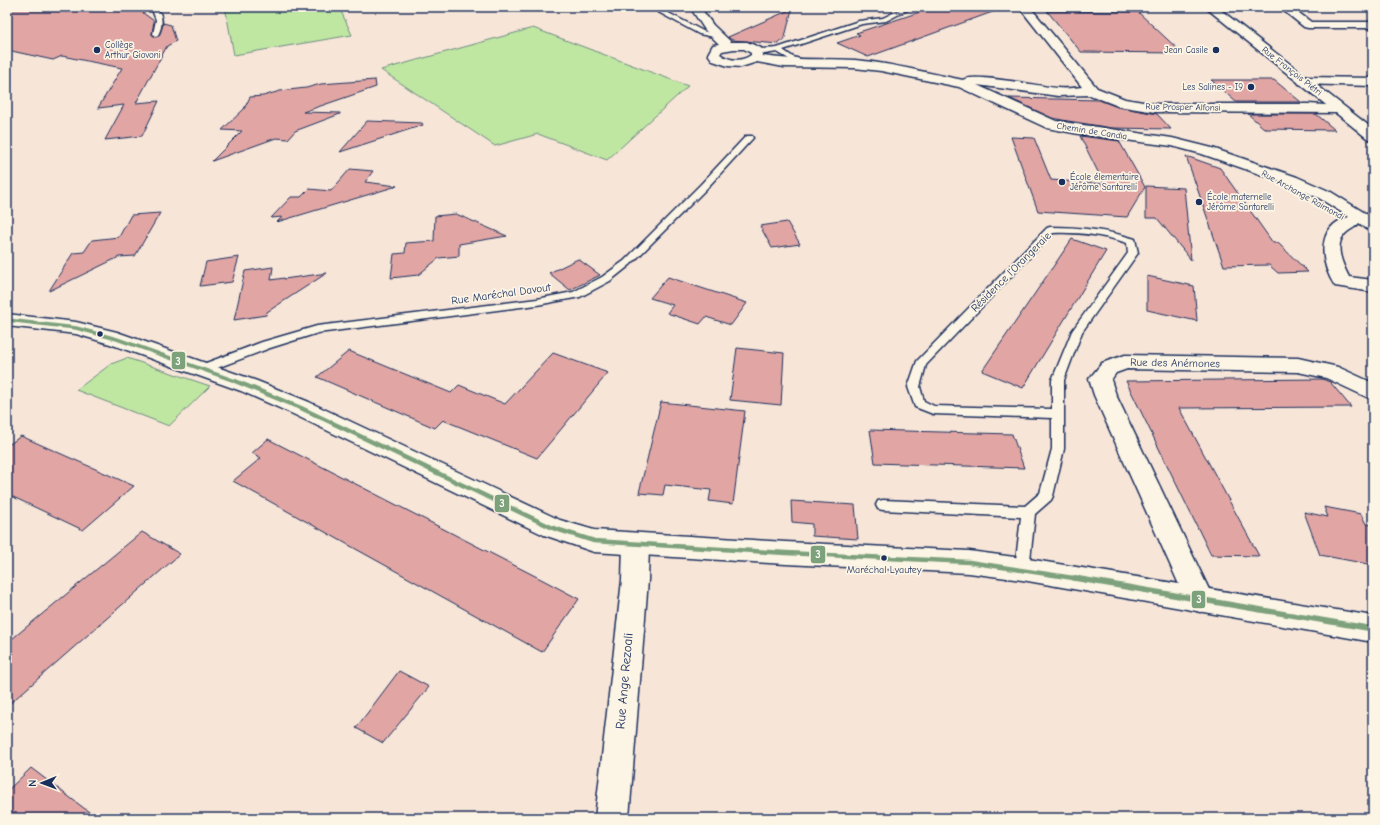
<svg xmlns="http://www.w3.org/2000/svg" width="1380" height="825" font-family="'Comic Neue',sans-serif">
  <rect width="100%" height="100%" fill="#f7e5d8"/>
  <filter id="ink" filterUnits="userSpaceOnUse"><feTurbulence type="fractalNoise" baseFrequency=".025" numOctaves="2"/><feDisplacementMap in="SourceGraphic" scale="8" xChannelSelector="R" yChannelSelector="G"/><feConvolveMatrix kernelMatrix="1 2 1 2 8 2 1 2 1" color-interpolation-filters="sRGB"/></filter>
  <g filter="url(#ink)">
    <g fill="#bfe7a2" stroke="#6d8b80">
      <path d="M225,7H339L352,35L234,55Z"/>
      <path d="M533,28L688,86L607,160L538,134L495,146L381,70Z"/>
      <path d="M127,358L210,386L169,426L76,390L111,364Z"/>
    </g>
    <g fill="#e1a6a4" stroke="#1b2f5e">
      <path d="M7,7H135L154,21L152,34L155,37L159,36L163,23L171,25L176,41L167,46L136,103L159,101L142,136L105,140L124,105L98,108L122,68L62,56L53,60L7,50Z"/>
      <path d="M944,7H998V10L868,57L837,43L860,35L856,33L929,9L933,11Z"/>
      <path d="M792,9L784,41H779V44L732,40L728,37Z"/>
      <path d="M1047,11L1138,12L1182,53L1081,52Z"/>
      <path d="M375,80L376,87L303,112L340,113V114L295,131L288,139L276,138L212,161L242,131L222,130L244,109L250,97L263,96L280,91L306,88L321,84Z"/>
      <path d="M1211,80H1274L1301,102H1236Z"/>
      <path d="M1009,98L1099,100L1118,107L1157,114L1171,129L1112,128L1068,121L1052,118Z"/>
      <path d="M1248,114H1316L1335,130L1265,129Z"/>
      <path d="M367,121L422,123L423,125L340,152Z"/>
      <path d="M1080,136L1119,141L1145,187L1127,217L1038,211L1011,137L1034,138L1051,180L1104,184Z"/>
      <path d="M1186,156L1220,168L1273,243H1278L1308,272L1278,273L1269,265L1224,266Z"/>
      <path d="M350,169L373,171L365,182L397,186L277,222L282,217L271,218L291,197H301L309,189L331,191Z"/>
      <path d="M1146,186L1184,188L1191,260L1157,218H1146Z"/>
      <path d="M160,213L135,256L119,257L49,291L73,253L84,252L92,240L119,237L131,215Z"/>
      <path d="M456,214L507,236L459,244V256L439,258L418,275L391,278L394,254L405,253L406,243L434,241L435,216Z"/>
      <path d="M787,222L800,244L772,248L760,226Z"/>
      <path d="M1072,239L1106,251L1023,388L982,371Z"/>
      <path d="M239,257L232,282L200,286L206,262Z"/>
      <path d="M578,259L600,275L570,290L549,273Z"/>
      <path d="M273,267L271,280L284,278V279L327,273L267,312L266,315L234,320L245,271Z"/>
      <path d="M1147,276L1194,286L1197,321L1147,310Z"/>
      <path d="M668,277L747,303L731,325L706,317L700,324L667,313L673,305L650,298Z"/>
      <path d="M737,348L784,353L781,405L730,400Z"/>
      <path d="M349,351L451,393L459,385L505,404L553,353L608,373L537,458L443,420L435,428L317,377Z"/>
      <path d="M1322,379L1330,382L1351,407L1179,408L1259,556L1211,555L1126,381Z"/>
      <path d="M661,402L745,411L733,504L709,501L711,490L665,485L663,495L639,493Z"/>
      <path d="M870,430L1012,434L1024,468L875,463Z"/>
      <path d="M21,436L75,460L134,486L83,530L7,494V446Z"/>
      <path d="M268,439L541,579L579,599L542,652L233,481L261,458L252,453Z"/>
      <path d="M791,501L855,505L858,539L812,536V524L792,522Z"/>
      <path d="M1324,507L1361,514L1366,524L1373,525V565L1320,555L1304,512L1328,517Z"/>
      <path d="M142,532L180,554L7,706V643Z"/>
      <path d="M399,671L429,687L383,743L356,728Z"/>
      <path d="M31,768L97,818H7V791Z"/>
    </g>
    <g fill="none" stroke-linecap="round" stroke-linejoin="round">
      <defs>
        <g id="lane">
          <path d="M151,7H157C163,16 163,26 158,35L156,36L153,34L156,20Z"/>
          <path d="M649,7H657L703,31L717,35L714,37L699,34Z"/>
          <path d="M905,7H913L886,21L862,24L783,50L793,57L810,62V64L789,59L777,52L765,54L754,51C759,48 770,49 777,48L859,21L883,18Z"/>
          <path d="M746,136H752L753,138L707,188L630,265L610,281L580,297L537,305L318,333L270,348L206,372H198L196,369L198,366L262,342L317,326L537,299L573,292L602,277L624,261L701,184Z"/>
          <path d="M1050,227C1080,227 1107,230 1135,239L1138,253L1082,332L1064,380V449L1053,496L1051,500L1035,514L1029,569L1027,573L1022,575L1017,573L1015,569L1021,517L883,510L878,509L876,505L878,501L883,500L1025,506L1040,493L1052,449V418L933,414L915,407L908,387L917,361L1047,228ZM1053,233C1078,232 1103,235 1127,243L1128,253L1072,331L1052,380V409L934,406L924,401L920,387L926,365Z"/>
        </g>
        <g id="street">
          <path d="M690,7H700L713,25L731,42H747L761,48L763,56C794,61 824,58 855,60C891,63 927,73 963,80C972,72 1042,87 1057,88C1066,89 1074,88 1082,87L1019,7H1030L1097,88L1125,99L1155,104H1308L1342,106L1344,109L1342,112L1337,113L1155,112L1118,106L1090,95L1058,96L977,85L1056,121L1172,138L1212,148L1297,177L1331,192L1373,218V230L1367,229L1359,223C1355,228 1348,230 1344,235C1334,247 1343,265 1349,277L1373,280V292L1335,286C1320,263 1315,226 1349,217L1319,198L1285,183L1202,154L1172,146L1079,134L1047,128L959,87L881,71L854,68L784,67L757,62L741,67L728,66L713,61L708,54L713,45L719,44L705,30ZM734,49H744L751,53V55C742,62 729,61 720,54L722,51Z"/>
          <path d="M1279,7H1291L1311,22H1373V28H1308L1304,27Z"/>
          <path d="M1304,77L1373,78V86L1299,84L1298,81L1299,78Z"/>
          <path d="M1125,355L1298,358L1338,367L1373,383V400L1326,378L1298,372L1127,369L1116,373L1111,380L1116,395L1214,600L1210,609L1200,612L1190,609L1094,395L1089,379L1102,363Z"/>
          <path d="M636,533L645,536L649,544L648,580L629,818H595L622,580L623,544L627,536Z"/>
        </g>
        <g id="secondary">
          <path d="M1205,7H1217L1373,129V140L1368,139Z"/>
          <path d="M7,314L76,322L117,332L257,381L309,402L560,520L594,530L786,542L969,551L1022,558L1373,616V642L1022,580L969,573L786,564L594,552L544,535L293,414L241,391L110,344L76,334L7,326Z"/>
        </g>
      </defs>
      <use href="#lane" stroke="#1b2f5e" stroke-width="3"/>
      <use href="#street" stroke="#1b2f5e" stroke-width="3"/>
      <use href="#secondary" stroke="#1b2f5e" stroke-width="3"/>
      <use href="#lane" fill="#fcf5e5" fill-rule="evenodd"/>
      <use href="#street" fill="#fcf5e5" fill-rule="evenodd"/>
      <use href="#secondary" fill="#fcf5e5" fill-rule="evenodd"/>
      <defs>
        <path id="bus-1-far2" d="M7,320L76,328L117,339L238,382"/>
        <path id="bus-1-far1" d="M235,381L301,408L553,528L594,541L786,553L969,562L1080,579"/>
        <path id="bus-1" d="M1074,578L1373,629"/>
      </defs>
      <use href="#bus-1-far2" stroke="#fcf5e5" stroke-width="6"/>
      <use href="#bus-1-far1" stroke="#fcf5e5" stroke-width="8"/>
      <use href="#bus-1" stroke="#fcf5e5" stroke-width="8"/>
      <use href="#bus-1-far2" stroke="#7da17b" stroke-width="3.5"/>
      <use href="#bus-1-far1" stroke="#7da17b" stroke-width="4.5"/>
      <use href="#bus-1" stroke="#7da17b" stroke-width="5.5"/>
    </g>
  </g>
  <g fill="#1b2f5e" stroke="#fcf5e5" stroke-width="1.5">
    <circle cx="97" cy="50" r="4"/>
    <circle cx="1216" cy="50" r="4"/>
    <circle cx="1251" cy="87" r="4"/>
    <circle cx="1062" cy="182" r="4"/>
    <circle cx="1199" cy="202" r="4"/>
    <circle cx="100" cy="334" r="3.5"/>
    <circle cx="884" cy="558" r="3.5"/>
  </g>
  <g text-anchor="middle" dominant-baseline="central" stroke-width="3.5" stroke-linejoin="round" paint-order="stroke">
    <g font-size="9" fill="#1b2f5e" stroke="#fcf5e5" text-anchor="start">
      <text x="105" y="45">Collège<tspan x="105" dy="10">Arthur Giovoni</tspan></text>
      <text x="1208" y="50" text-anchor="end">Jean Casile</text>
      <text x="1243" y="87" text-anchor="end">Les Salines - I9</text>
      <text x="1070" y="177">École élementaire<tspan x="1070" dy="10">Jérôme Santarelli</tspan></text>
      <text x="1207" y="197">École maternelle<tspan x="1207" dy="10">Jérôme Santarelli</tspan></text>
    </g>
    <g font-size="9" fill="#1b2f5e" stroke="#fcf5e5">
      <text transform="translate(1292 71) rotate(38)">Rue François Piétri</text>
      <text transform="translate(1183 107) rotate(1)">Rue Prosper Alfonsi</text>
      <text transform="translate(1092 131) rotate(9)">Chemin de Candia</text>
      <text transform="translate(1303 195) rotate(29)">Rue Archange Raimondi</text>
    </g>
    <g font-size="10" fill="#1b2f5e" stroke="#fcf5e5">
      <text x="884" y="570">Maréchal Lyautey</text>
    </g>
    <g font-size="11" fill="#1b2f5e" stroke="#fcf5e5">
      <text transform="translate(1011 272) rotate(-45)">Résidence l'Orangeraie</text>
      <text transform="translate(501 294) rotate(-8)">Rue Maréchal Davout</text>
      <text transform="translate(1175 363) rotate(1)">Rue des Anémones</text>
    </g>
    <g font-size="13" fill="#1b2f5e" stroke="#fcf5e5">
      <text transform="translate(624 681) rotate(-85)">Rue Ange Rezoali</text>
    </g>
  </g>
  <g stroke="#fcf5e5" stroke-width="1.5">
    <rect x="171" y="351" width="15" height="19" rx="4" fill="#7da17b"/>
    <rect x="494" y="494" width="16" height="19" rx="4" fill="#7da17b"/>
    <rect x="810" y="545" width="16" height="19" rx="4" fill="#7da17b"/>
    <rect x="1191" y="590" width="15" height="19" rx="4" fill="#7da17b"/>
  </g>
  <g font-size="11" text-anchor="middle" font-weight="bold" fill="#fff">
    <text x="178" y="365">3</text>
    <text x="502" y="507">3</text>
    <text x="818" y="558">3</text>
    <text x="1199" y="603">3</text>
  </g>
  <rect width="1380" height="825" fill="none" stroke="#fcf5e5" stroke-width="24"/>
  <rect x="12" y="12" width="1356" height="801" fill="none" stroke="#1b2f5e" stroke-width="1.5" filter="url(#ink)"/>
  <g transform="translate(42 783) rotate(269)" stroke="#fcf5e5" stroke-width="3" paint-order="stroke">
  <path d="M0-3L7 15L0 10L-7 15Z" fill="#1b2f5e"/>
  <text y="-6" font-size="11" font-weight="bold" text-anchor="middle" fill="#1b2f5e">N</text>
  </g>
</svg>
